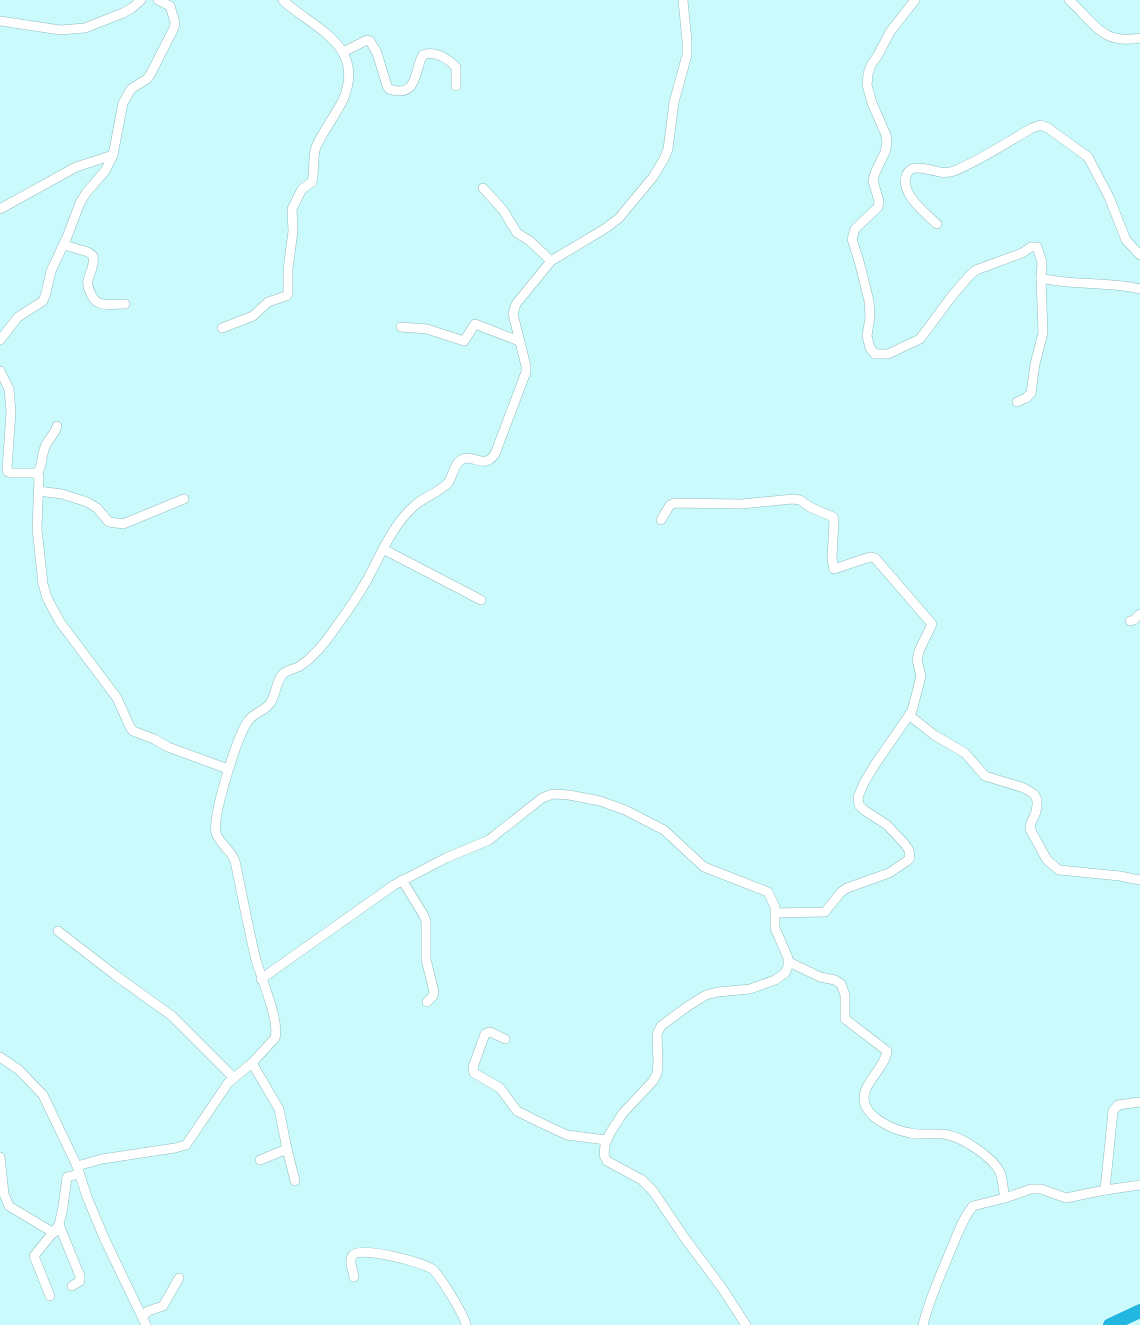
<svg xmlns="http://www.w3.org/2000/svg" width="1140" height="1325" font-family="Merriweather,serif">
  <rect width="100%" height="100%" fill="#cbfafc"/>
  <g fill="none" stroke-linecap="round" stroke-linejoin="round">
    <defs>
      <g id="minor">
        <path d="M915,0L890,32L878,55L871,65L868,74L867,85L872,103L886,135L887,142L885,152L875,173L873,181L879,201L878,207L855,229L852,239L859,261L869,301L870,317L867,336L870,348L875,354H888L920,339L952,296L969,276L976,270L1022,253L1031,247H1037L1042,262L1041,278C1073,286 1107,281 1140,289"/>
        <path d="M1069,0C1095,23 1101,45 1140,38"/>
        <path d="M0,21L60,30L85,28L123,13L132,8L141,0"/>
        <path d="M343,52L367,40L370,41L377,53L387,86L389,89C419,99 414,69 423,55C435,50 448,59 456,67V86"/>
        <path d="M483,188L503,210L517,233L530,241L551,261"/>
        <path d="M0,209L76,167L113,155"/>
        <path d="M937,224C926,214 898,192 907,174C908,171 912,168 916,168C929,167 940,176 954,171C981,160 1006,143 1032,128L1041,125L1048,128L1088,157L1109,197L1126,240L1140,255"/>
        <path d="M64,245L88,252L93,256C95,265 90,272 88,280C87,286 89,290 92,296C98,308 112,304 125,304"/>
        <path d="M401,327L427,329L464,341L475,324L519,341"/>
        <path d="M222,328L253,316L268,302L286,296L288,294V269L293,231L292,209L302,189L312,182C315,171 312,158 316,147C323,131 335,116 343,100C365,48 320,31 287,4L283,0"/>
        <path d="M0,340L18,317L43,301L46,293L51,271L67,237L80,203L86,193L105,171L113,155L123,103L131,89L147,79L150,75L174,28L175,22L170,6L158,0"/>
        <path d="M0,371L9,389L11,412L7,469L8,472L11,473H35L39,477L37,529L43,584L47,598L60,622L117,698L130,727L133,731L154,739L168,747L228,769"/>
        <path d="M1017,402L1026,398L1031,393L1035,364L1043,333L1041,278"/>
        <path d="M37,474C43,466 41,456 45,447C48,439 55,434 57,426"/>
        <path d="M38,491L62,494L87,502L97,508L109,522L123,524L184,499"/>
        <path d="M661,520L670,505L674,503L742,504L793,499L800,500L810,507L833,517L834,520L832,559L834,569L870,557L875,558L932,624L919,651L917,660L921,676L912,711L876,763L864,783L858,797L859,805L864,810L887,825L904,843L909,850L910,858L907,861L889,873L847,888L841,892L825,912L776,913"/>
        <path d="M383,549L481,600"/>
        <path d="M1130,621L1134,620L1140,614"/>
        <path d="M909,715L934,735L965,753L985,776L1024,788L1034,794L1037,800V805L1036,812L1031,823L1030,829L1047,860L1059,870L1120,876L1140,880"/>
        <path d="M402,880L423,914L426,921V959L434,992L433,996L427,1002"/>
        <path d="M58,931L115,975L172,1016L233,1077"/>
        <path d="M789,962L820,977L835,980L841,984L845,995V1019L887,1051C885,1068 863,1083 864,1099C865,1118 894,1130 910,1133C923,1136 936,1132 948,1135C964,1138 993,1158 1000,1172C1003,1180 1003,1190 1005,1198"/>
        <path d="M261,979L394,885L446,858L489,840L542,798L553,794L569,795L600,801L625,810L664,830L704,867L768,892L775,907V928L788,958V966L785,973L775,980L750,989L718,992L706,995L688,1006L661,1026L657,1034L658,1063L657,1074L653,1081L623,1113L610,1133L605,1145L604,1155L607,1161L642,1180L653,1191L684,1237L722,1288L746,1325"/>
        <path d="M505,1039L490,1032L485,1034L473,1067L474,1073L500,1088L517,1111L541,1123L567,1135L606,1140"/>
        <path d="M0,1057L19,1070L43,1095L77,1166L87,1197L105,1240L146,1325"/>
        <path d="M252,1063L279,1109L287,1149L260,1160"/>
        <path d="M287,1149L295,1181"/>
        <path d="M0,1157L4,1194L9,1206L54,1233"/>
        <path d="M77,1166L102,1159L175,1148L186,1145L228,1083L252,1063L275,1038C280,1021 261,978 256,960C248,927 242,894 235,861C231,850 219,843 216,833C212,817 237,736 248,721C254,712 265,712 271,702C276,694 276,681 283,674C287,670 295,669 300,666C315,656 326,642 336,627C347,612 358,596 367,580C381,554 392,526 414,506C424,497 438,493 448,483C453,476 454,464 461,460C472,452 483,471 495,454L526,372V366L513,314L516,304L551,261L606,228L619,218L653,177L664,159L668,149L674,102L687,55V41L683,0"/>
        <path d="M1105,1190L1113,1111L1118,1105L1140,1102"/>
        <path d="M59,1225L80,1276V1281L72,1286"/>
        <path d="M354,1277C353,1271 348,1259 353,1255C361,1246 422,1262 432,1269C439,1274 465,1316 466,1325"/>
        <path d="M50,1296L34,1256L59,1225L63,1207L67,1177L79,1174"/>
        <path d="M143,1316L148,1311L163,1306L179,1278"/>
        <path d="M923,1325C929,1300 940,1276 950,1252C957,1236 962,1219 973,1206L1005,1198L1031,1189H1041L1066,1198L1105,1190L1140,1185"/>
      </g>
      <path id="highway" d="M1110,1325L1140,1311"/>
    </defs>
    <use href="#minor" stroke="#8fbcbe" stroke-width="10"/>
    <use href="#highway" stroke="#fff" stroke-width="15"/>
    <use href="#minor" stroke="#fff" stroke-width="9"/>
    <use href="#highway" stroke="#22b7e1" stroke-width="14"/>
  </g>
</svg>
